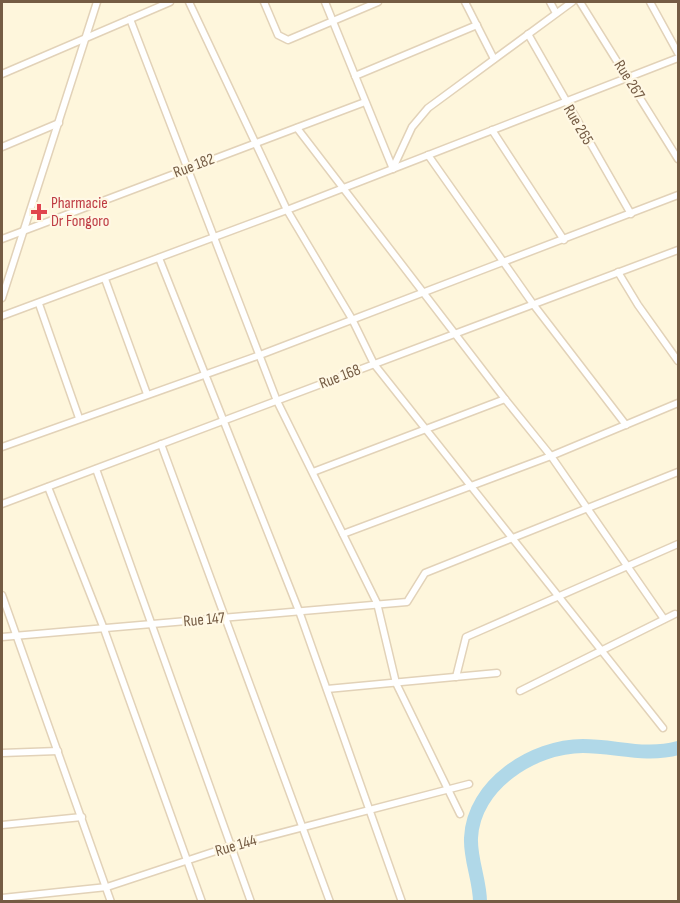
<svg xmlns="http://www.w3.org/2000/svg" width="680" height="903" font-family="'Sofia Sans Condensed',sans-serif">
  <rect width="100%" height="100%" fill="#fef6dc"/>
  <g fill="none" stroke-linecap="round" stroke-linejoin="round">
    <path stroke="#b0d8e8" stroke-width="14" d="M480,902C480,881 470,859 471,838C473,785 533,746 583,746C616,746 645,757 678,748"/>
    <defs>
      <g id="street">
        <path d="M189,2L287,210L352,319L374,364L663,728"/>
        <path d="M264,2L278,35L288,40L378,2"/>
        <path d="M325,2L393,169"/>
        <path d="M465,2L494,59"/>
        <path d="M550,2L556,13"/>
        <path d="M580,2L678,159"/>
        <path d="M650,2L678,53"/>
        <path d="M130,19L277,401L377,603L396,683L460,814"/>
        <path d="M528,34L631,214"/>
        <path d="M2,74L170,2"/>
        <path d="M355,76L477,25"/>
        <path d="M297,128L505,399L551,456L664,619"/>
        <path d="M492,130L564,240"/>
        <path d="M2,147L59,123"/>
        <path d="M428,155L533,304L626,425"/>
        <path d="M393,168L412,127L428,108L572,2"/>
        <path d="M2,239L365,102"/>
        <path d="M159,258L299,611L402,902"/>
        <path d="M618,272L638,305L678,361"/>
        <path d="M105,279L147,394"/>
        <path d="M2,298L97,2"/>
        <path d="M39,304L79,418"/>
        <path d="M2,316L287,210L678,58"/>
        <path d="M161,444L330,902"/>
        <path d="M2,447L260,355L678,195"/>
        <path d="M96,469L251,902"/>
        <path d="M313,472L505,399"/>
        <path d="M48,487L104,629L202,902"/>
        <path d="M2,504L678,250"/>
        <path d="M343,534L551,456L678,403"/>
        <path d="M2,595L111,902"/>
        <path d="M2,637L407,602L425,573L678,472"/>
        <path d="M456,677L466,637L678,544"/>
        <path d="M327,689L497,673"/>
        <path d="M520,691L675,614"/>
        <path d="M2,753L58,751"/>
        <path d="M2,825L82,817"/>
        <path d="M2,898L107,887L231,846L469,784"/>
      </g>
    </defs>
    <use href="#street" stroke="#e2d2b8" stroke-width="9"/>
    <use href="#street" stroke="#fff" stroke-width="6"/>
  </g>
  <path fill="#e0444e" stroke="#fff8e4" stroke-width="2" d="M36 203h6v6h6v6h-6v6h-6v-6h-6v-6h6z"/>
  <g text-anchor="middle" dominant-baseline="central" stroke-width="4.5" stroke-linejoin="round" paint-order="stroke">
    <g font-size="16" fill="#755c44" stroke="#fff8e4">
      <text transform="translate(629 80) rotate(58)">Rue 267</text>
      <text transform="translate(578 125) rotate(60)">Rue 265</text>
      <text transform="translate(194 166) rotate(-21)">Rue 182</text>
      <text transform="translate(340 377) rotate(-21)">Rue 168</text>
      <text transform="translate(204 620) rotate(-5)">Rue 147</text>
      <text transform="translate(236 846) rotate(-16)">Rue 144</text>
    </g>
    <g font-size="16" fill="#be3a42" stroke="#fff8e4" text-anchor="start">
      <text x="51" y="203">Pharmacie<tspan x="51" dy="18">Dr Fongoro</tspan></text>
    </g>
  </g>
  <rect width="680" height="903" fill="none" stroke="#755c44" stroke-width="6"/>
</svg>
